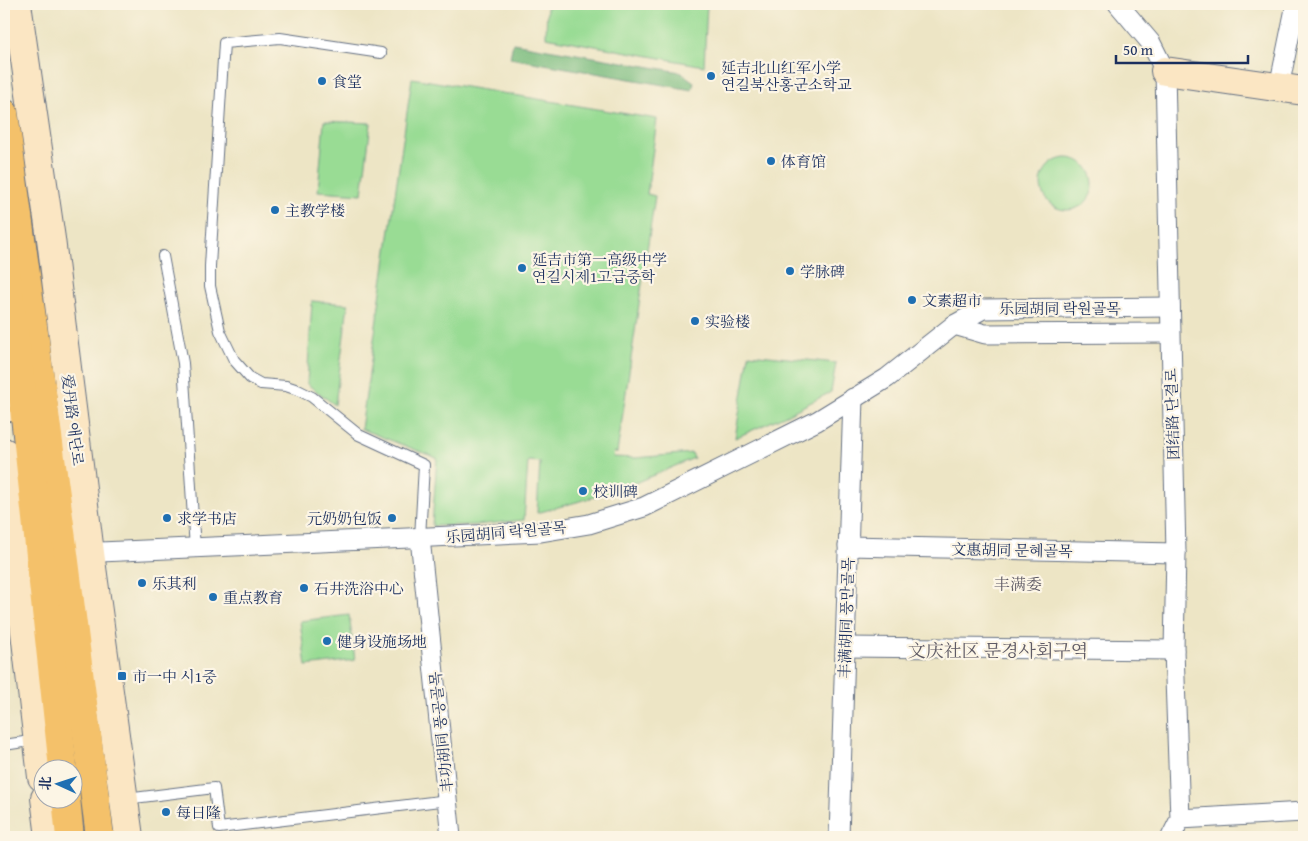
<svg xmlns="http://www.w3.org/2000/svg" width="1308" height="841" font-family="'Gentium Book Plus','Noto Serif SC','Noto Serif KR',serif">
  <rect width="100%" height="100%" fill="#fcf5e5"/>
  <filter id="ink" filterUnits="userSpaceOnUse"><feTurbulence type="fractalNoise" baseFrequency=".02" numOctaves="2"/><feDisplacementMap in="SourceGraphic" scale="10" xChannelSelector="R" yChannelSelector="G"/><feConvolveMatrix kernelMatrix="1 2 1 2 8 2 1 2 1" color-interpolation-filters="sRGB"/></filter>
  <filter id="wash" filterUnits="userSpaceOnUse"><feTurbulence type="fractalNoise" baseFrequency=".0096" numOctaves="4" result="noise"/><feDisplacementMap in="SourceGraphic" scale="20" xChannelSelector="R" yChannelSelector="G"/><feGaussianBlur stdDeviation="1.12" result="paint"/><feColorMatrix in="noise" values="0 0 0 0 0 0 0 0 0 0 0 0 0 0 0 0 0 1.4 0 .05"/><feComposite in="paint" operator="in"/></filter>
  <g filter="url(#wash)">
    <rect width="100%" height="100%" fill="#ede5c5"/>
    <g fill="#99dc94" stroke="#5a8679">
      <path d="M547,4H707L704,66L546,37Z"/>
      <path d="M412,78L657,119L647,194L655,196L617,453L614,452L613,457L636,458L692,453L694,458L616,491L537,513L540,462L528,461L524,520L476,525L432,526L437,458L361,429Z"/>
      <path d="M324,121L371,123L362,194L318,191Z"/>
      <circle cx="1067" cy="184" r="26"/>
      <path d="M312,301L348,304L335,405L307,384Z"/>
      <path d="M749,354L836,363L831,392L786,415L735,438Z"/>
      <path d="M349,615L355,660L306,666L300,621Z"/>
    </g>
    <path fill="#7abc7e" stroke="#4a766e" d="M513,43L680,72L694,82L692,90L510,58Z"/>
  </g>
  <g filter="url(#ink)">
    <g fill="none" stroke-linecap="round" stroke-linejoin="round">
      <defs>
        <g id="lane">
          <path d="M381,53L280,38L224,43L210,266V286L220,331L234,360L250,378L261,384L286,386L298,390L312,397L359,435L424,465L420,538"/>
          <path d="M163,256L183,363L195,549"/>
          <path d="M4,745L37,740"/>
          <path d="M126,799L214,788L219,828L448,800"/>
        </g>
        <g id="street">
          <path d="M1118,4L1151,43L1165,71L1176,553L1174,650L1180,819L1171,837"/>
          <path d="M1279,87L1296,4"/>
          <path d="M954,325L985,334L1170,333"/>
          <path d="M420,538L451,837"/>
          <path d="M848,546L1176,553"/>
          <path d="M78,553L541,532L589,524L644,507L817,421L887,378L954,325L983,309L1170,307"/>
          <path d="M845,647L1174,650"/>
          <path d="M1180,819L1304,812"/>
          <path d="M839,837L853,398"/>
        </g>
        <g id="secondary">
          <path d="M17,4L51,239L90,553L129,837"/>
          <path d="M1165,71L1304,91"/>
          <path d="M4,407H24"/>
          <path d="M4,452L42,777"/>
          <path d="M45,798L50,837"/>
        </g>
        <g id="primary">
          <path d="M4,113L64,554L100,837"/>
          <path d="M4,255L24,407L63,768"/>
          <path d="M66,798L70,837"/>
        </g>
      </defs>
      <use href="#lane" stroke="#646f82" stroke-width="12"/>
      <use href="#street" stroke="#646f82" stroke-width="21"/>
      <use href="#secondary" stroke="#646f82" stroke-width="30"/>
      <use href="#primary" stroke="#646f82" stroke-width="30"/>
      <use href="#lane" stroke="#fff" stroke-width="10"/>
      <use href="#street" stroke="#fff" stroke-width="19"/>
      <use href="#secondary" stroke="#fbe6c3" stroke-width="28"/>
      <use href="#primary" stroke="#f4c16a" stroke-width="28"/>
    </g>
  </g>
  <g fill="#1f6fb2" stroke="#fcf5e5" stroke-width="2">
    <circle cx="711" cy="76" r="5"/>
    <circle cx="322" cy="81" r="5"/>
    <circle cx="771" cy="161" r="5"/>
    <circle cx="275" cy="210" r="5"/>
    <circle cx="522" cy="268" r="5"/>
    <circle cx="790" cy="271" r="5"/>
    <circle cx="912" cy="300" r="5"/>
    <circle cx="695" cy="321" r="5"/>
    <circle cx="583" cy="491" r="5"/>
    <circle cx="167" cy="518" r="5"/>
    <circle cx="392" cy="518" r="5"/>
    <circle cx="142" cy="583" r="5"/>
    <circle cx="304" cy="588" r="5"/>
    <circle cx="213" cy="597" r="5"/>
    <circle cx="327" cy="641" r="5"/>
    <rect x="117" y="671" width="10" height="10" rx="2.5"/>
    <circle cx="166" cy="812" r="5"/>
  </g>
  <g text-anchor="middle" dominant-baseline="central" stroke-width="4.5" stroke-linejoin="round" paint-order="stroke">
    <g font-size="15" fill="#1b2f5e" stroke="#fcf5e5" text-anchor="start">
      <text x="721" y="67">延吉北山红军小学<tspan x="721" dy="17">연길북산홍군소학교</tspan></text>
      <text x="332" y="81">食堂</text>
      <text x="781" y="161">体育馆</text>
      <text x="285" y="210">主教学楼</text>
      <text x="532" y="259">延吉市第一高级中学<tspan x="532" dy="17">연길시제1고급중학</tspan></text>
      <text x="800" y="271">学脉碑</text>
      <text x="922" y="300">文素超市</text>
      <text x="705" y="321">实验楼</text>
      <text x="593" y="491">校训碑</text>
      <text x="177" y="518">求学书店</text>
      <text x="382" y="518" text-anchor="end">元奶奶包饭</text>
      <text x="152" y="583">乐其利</text>
      <text x="314" y="588">石井洗浴中心</text>
      <text x="223" y="597">重点教育</text>
      <text x="337" y="641">健身设施场地</text>
      <text x="132" y="676">市一中 시1중</text>
      <text x="176" y="812">每日隆</text>
    </g>
    <g font-size="15" fill="#1b2f5e" stroke="#fcf5e5">
      <text x="1060" y="308">乐园胡同 락원골목</text>
      <text transform="translate(1172 414) rotate(-92)">团结路 단결로</text>
      <text transform="translate(73 420) rotate(83)">爱丹路 애단로</text>
      <text transform="translate(506 532) rotate(-5)">乐园胡同 락원골목</text>
      <text transform="translate(1012 550) rotate(1)">文惠胡同 문혜골목</text>
      <text transform="translate(846 618) rotate(-88)">丰满胡同 풍만골목</text>
      <text transform="translate(441 732) rotate(-96)">丰功胡同 풍공골목</text>
    </g>
    <g font-size="16" fill="#5f5b66" stroke="#fcf5e5">
      <text x="1018" y="584">丰满委</text>
    </g>
    <g font-size="18" fill="#5f5b66" stroke="#fcf5e5">
      <text x="998" y="650">文庆社区 문경사회구역</text>
    </g>
  </g>
  <rect width="1308" height="841" fill="none" stroke="#fcf5e5" stroke-width="20"/>
  <g transform="translate(58 784) rotate(273)"><circle r="24" fill="#fcf5e5" stroke="#a2a6af"/>
  <path d="M0-4L9 19L0 12L-9 19Z" fill="#1f6fb2"/>
  <text y="-8" font-size="14" font-weight="bold" text-anchor="middle" fill="#1b2f5e">北</text>
  </g>
  <path d="M1116 55v8h132v-8" fill="none" stroke="#1b2f5e" stroke-width="2.5"/>
  <text x="1123" y="55" font-size="15" fill="#1b2f5e" stroke="#fcf5e5" stroke-width="4" paint-order="stroke">50 m</text>
</svg>
